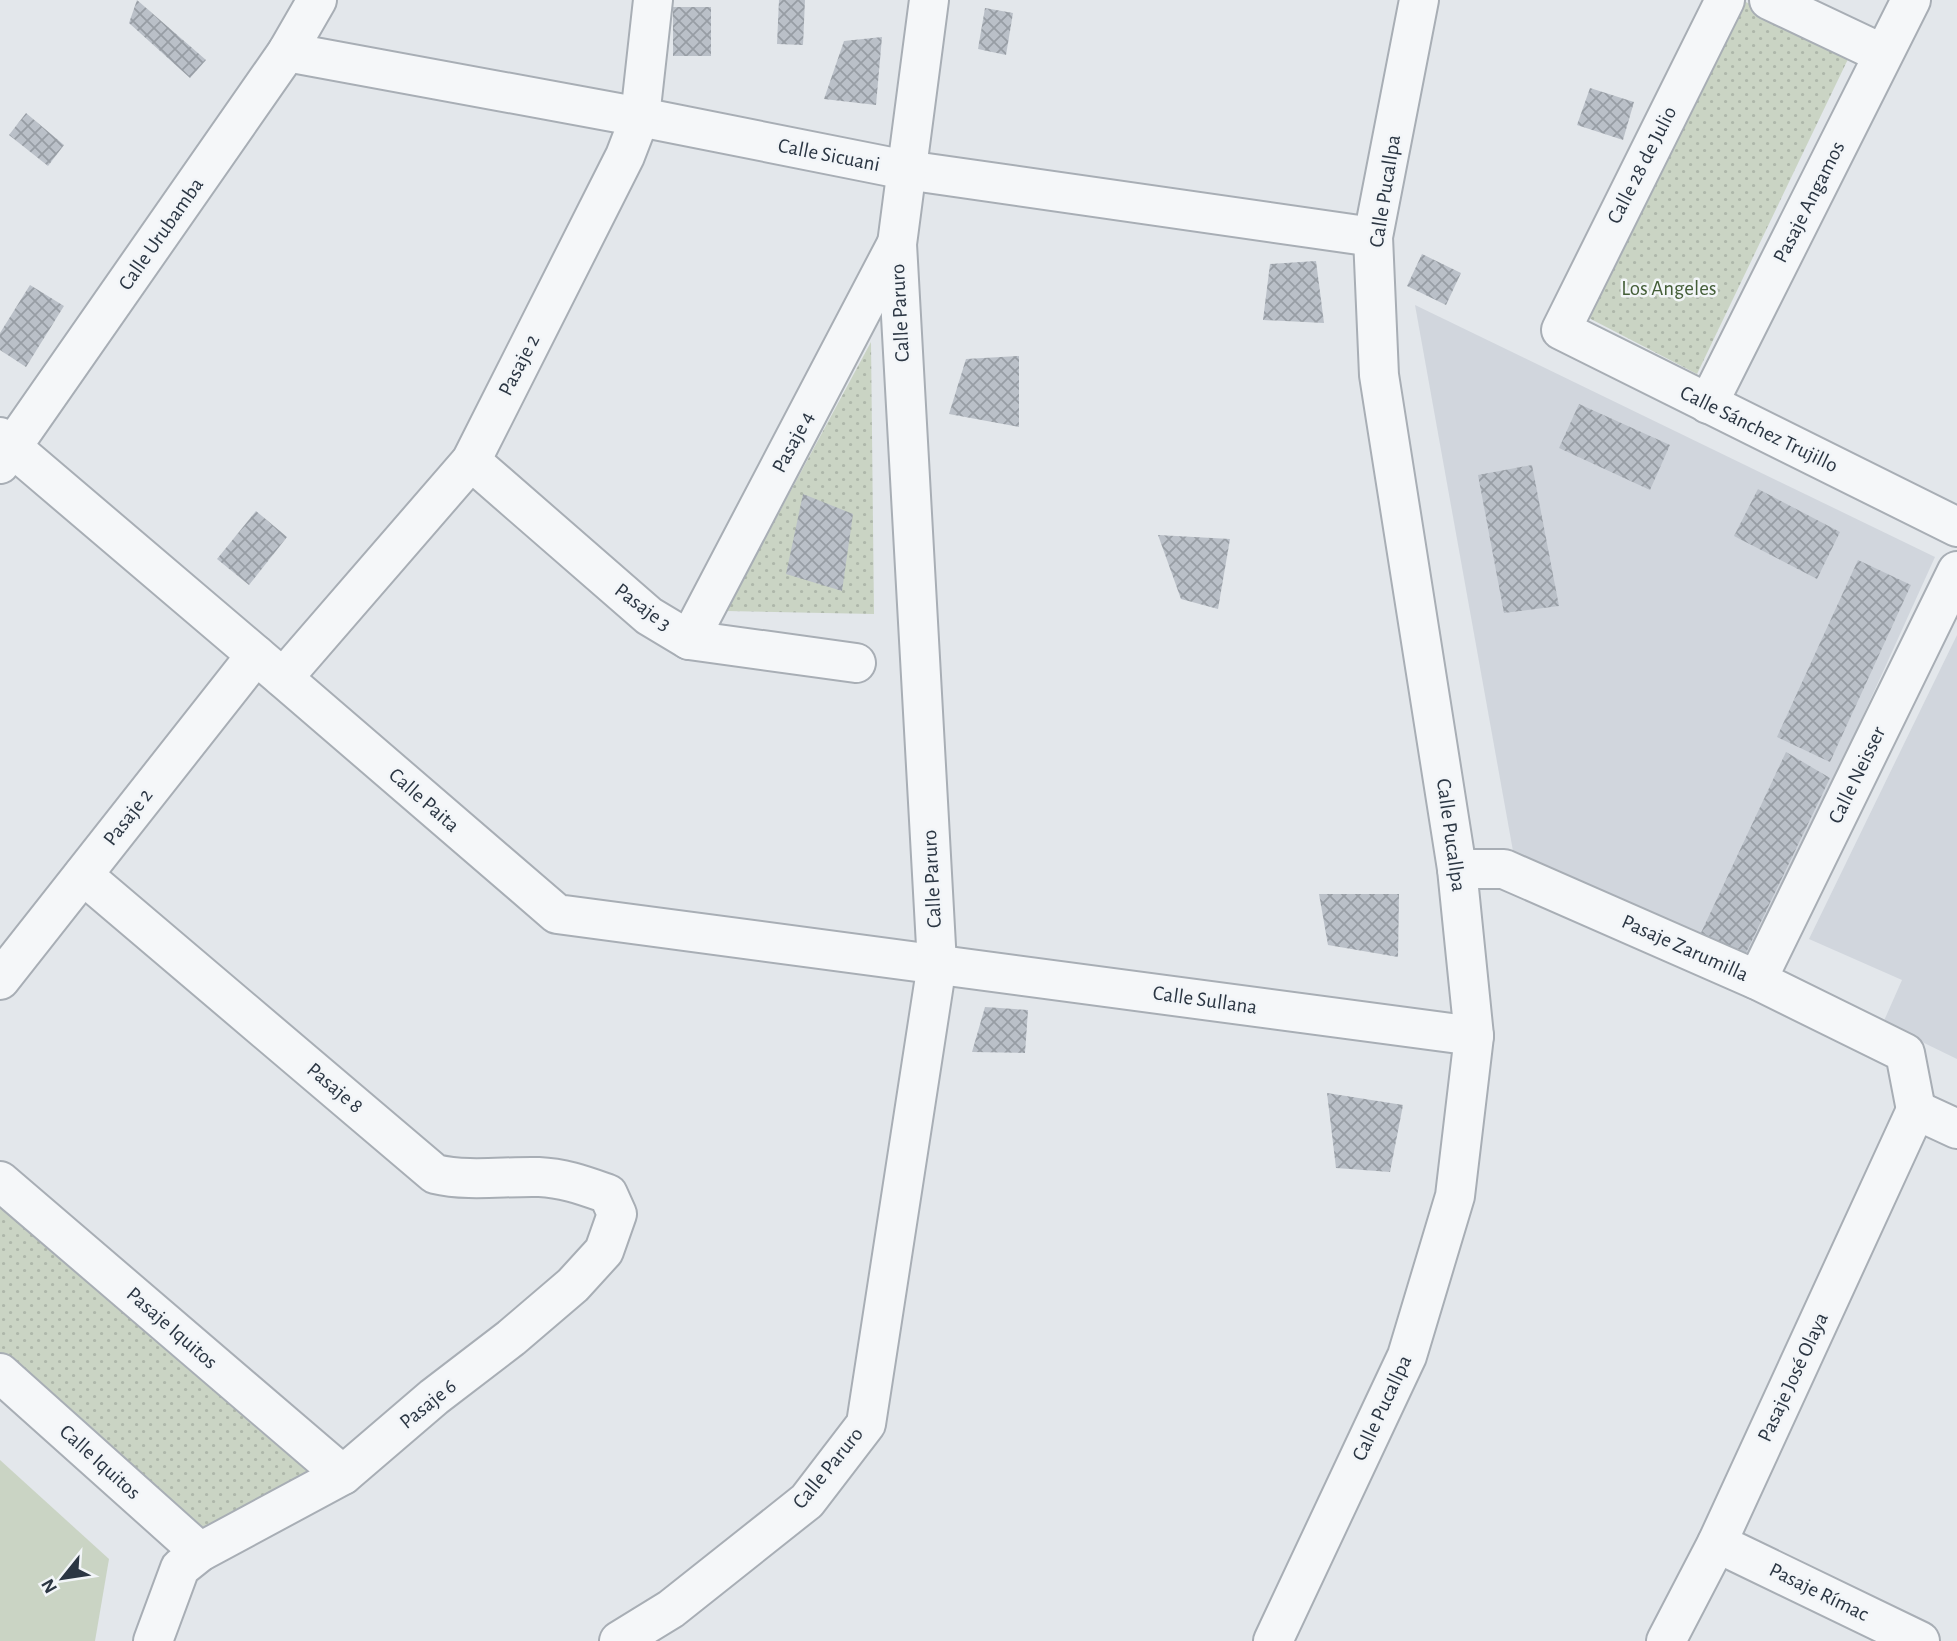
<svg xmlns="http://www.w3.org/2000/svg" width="1957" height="1641" font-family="'Alegreya Sans',sans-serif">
  <defs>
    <pattern id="grass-dots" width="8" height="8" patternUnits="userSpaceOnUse" patternTransform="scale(1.75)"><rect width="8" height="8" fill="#cad4c4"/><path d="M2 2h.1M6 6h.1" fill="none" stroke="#aeb7aa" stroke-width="1.8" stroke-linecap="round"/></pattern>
    <pattern id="building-cross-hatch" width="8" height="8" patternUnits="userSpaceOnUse" patternTransform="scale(1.75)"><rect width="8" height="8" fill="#bac0c8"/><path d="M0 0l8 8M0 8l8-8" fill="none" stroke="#979da4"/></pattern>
  </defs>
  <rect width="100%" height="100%" fill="#e3e7eb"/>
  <g fill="#d1d6dd">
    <path d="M1415,305L1935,557L1750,965L1513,851Z"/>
    <path d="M1957,635V1059L1883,1023L1902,980L1809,939Z"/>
  </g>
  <g fill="url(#grass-dots)">
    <path d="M1744,1L1849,57L1697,374L1585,316Z"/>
    <path d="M871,342L874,614L726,611Z"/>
    <path d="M0,1207L322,1472L207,1528L188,1521L0,1355Z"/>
  </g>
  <path fill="#cad4c4" d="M0,1460L109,1559L95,1641H0Z"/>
  <g fill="url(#building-cross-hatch)">
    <path d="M137,0L206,60L190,78L129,23Z"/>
    <path d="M779,0H805L803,45L777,44Z"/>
    <rect x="673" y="7" width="38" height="49"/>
    <path d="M985,8L1013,13L1006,55L978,49Z"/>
    <path d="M882,37L876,105L824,99L844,41Z"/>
    <path d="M1590,88L1634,102L1623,140L1577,125Z"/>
    <path d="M26,113L64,145L48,166L9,135Z"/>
    <path d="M1422,254L1461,273L1446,305L1407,286Z"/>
    <path d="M1316,261L1324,323L1263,320L1270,264Z"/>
    <path d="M30,285L64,306L26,367L0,350V333Z"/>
    <path d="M1019,356V427L949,414L966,359Z"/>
    <path d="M1579,404L1670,445L1650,490L1559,448Z"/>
    <path d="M1532,465L1559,606L1504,613L1478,475Z"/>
    <path d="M1758,489L1840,532L1817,579L1734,536Z"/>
    <path d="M803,494L853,514L842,591L786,574Z"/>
    <path d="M256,511L287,537L249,585L217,559Z"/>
    <path d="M1158,535L1230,539L1218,609L1181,599Z"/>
    <path d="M1858,560L1911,585L1830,762L1777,737Z"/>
    <path d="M1786,752L1830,778L1744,957L1699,937Z"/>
    <path d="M1319,894H1399L1398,957L1328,945Z"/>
    <path d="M985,1007L1028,1010L1025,1053L972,1052Z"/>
    <path d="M1327,1093L1403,1105L1390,1172L1336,1168Z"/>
  </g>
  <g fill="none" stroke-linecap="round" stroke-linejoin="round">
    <defs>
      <g id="street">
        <path d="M1725,0L1561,330L1957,527"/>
        <path d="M1769,0L1883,54"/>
        <path d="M287,52L640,117L906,170L1373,237"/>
        <path d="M1708,404L1911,0"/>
        <path d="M0,437L283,678L557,914L1474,1036"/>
        <path d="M471,461L649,616L689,640L856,663"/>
        <path d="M0,464L287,52L317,0"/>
        <path d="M689,640L896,245"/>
        <path d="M283,678L471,461L625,156L640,117L653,0"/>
        <path d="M1457,869H1504L1757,980L1905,1053L1916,1110"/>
        <path d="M83,875L435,1174C469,1182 504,1176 539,1177C564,1178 585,1186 608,1194L617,1214L604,1251L573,1285L511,1338L434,1397L343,1475L200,1552L180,1568L153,1641"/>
        <path d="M0,980L256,655"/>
        <path d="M1757,980L1957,571"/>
        <path d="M1916,1110L1957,1129"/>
        <path d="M0,1181L343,1475"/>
        <path d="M0,1373L200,1552"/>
        <path d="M1717,1543L1920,1641"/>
        <path d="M619,1641L671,1609L807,1501L866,1424L937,964L897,244L929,0"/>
        <path d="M1273,1641L1407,1356L1455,1196L1474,1036L1457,869L1379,375L1373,237L1419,0"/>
        <path d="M1666,1641L1717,1543L1916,1110"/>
      </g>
    </defs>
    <use href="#street" stroke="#a8aeb5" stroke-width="42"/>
    <use href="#street" stroke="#f5f7f9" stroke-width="38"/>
  </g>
  <g text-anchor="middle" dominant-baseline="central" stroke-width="5" stroke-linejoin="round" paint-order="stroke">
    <g font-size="21" fill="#2b3643" stroke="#f2f5f8">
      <text transform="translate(829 155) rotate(11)">Calle Sicuani</text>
      <text transform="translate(1642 165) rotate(-63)">Calle 28 de Julio</text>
      <text transform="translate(1385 191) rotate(-81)">Calle Pucallpa</text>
      <text transform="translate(1809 202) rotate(-63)">Pasaje Angamos</text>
      <text transform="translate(161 234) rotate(-55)">Calle Urubamba</text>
      <text transform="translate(900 313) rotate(-93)">Calle Paruro</text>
      <text transform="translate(519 365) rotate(-63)">Pasaje 2</text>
      <text transform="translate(1759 429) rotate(26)">Calle Sánchez Trujillo</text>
      <text transform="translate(793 442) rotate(-62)">Pasaje 4</text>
      <text transform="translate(643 607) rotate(37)">Pasaje 3</text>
      <text transform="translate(1857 775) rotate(-64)">Calle Neisser</text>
      <text transform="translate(424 800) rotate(41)">Calle Paita</text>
      <text transform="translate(128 817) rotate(-52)">Pasaje 2</text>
      <text transform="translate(1451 835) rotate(82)">Calle Pucallpa</text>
      <text transform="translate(932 879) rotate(-93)">Calle Paruro</text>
      <text transform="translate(1685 948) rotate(24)">Pasaje Zarumilla</text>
      <text transform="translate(1205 1000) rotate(8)">Calle Sullana</text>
      <text transform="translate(335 1088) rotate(40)">Pasaje 8</text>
      <text transform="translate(172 1328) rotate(41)">Pasaje Iquitos</text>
      <text transform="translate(1793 1377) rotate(-65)">Pasaje José Olaya</text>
      <text transform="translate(428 1404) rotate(-39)">Pasaje 6</text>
      <text transform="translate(1382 1408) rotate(-65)">Calle Pucallpa</text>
      <text transform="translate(100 1462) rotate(42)">Calle Iquitos</text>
      <text transform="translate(828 1468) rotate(-51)">Calle Paruro</text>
      <text transform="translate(1819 1592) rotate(26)">Pasaje Rímac</text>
    </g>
    <g font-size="21" fill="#445e38" stroke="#f2f5f8">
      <text x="1669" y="288">Los Angeles</text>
    </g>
  </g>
  <g transform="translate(63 1578) rotate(240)" stroke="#f2f5f8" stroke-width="5" paint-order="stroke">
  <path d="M0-5L12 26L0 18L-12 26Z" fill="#2b3643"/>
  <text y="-10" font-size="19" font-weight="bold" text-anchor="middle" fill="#2b3643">N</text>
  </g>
</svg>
